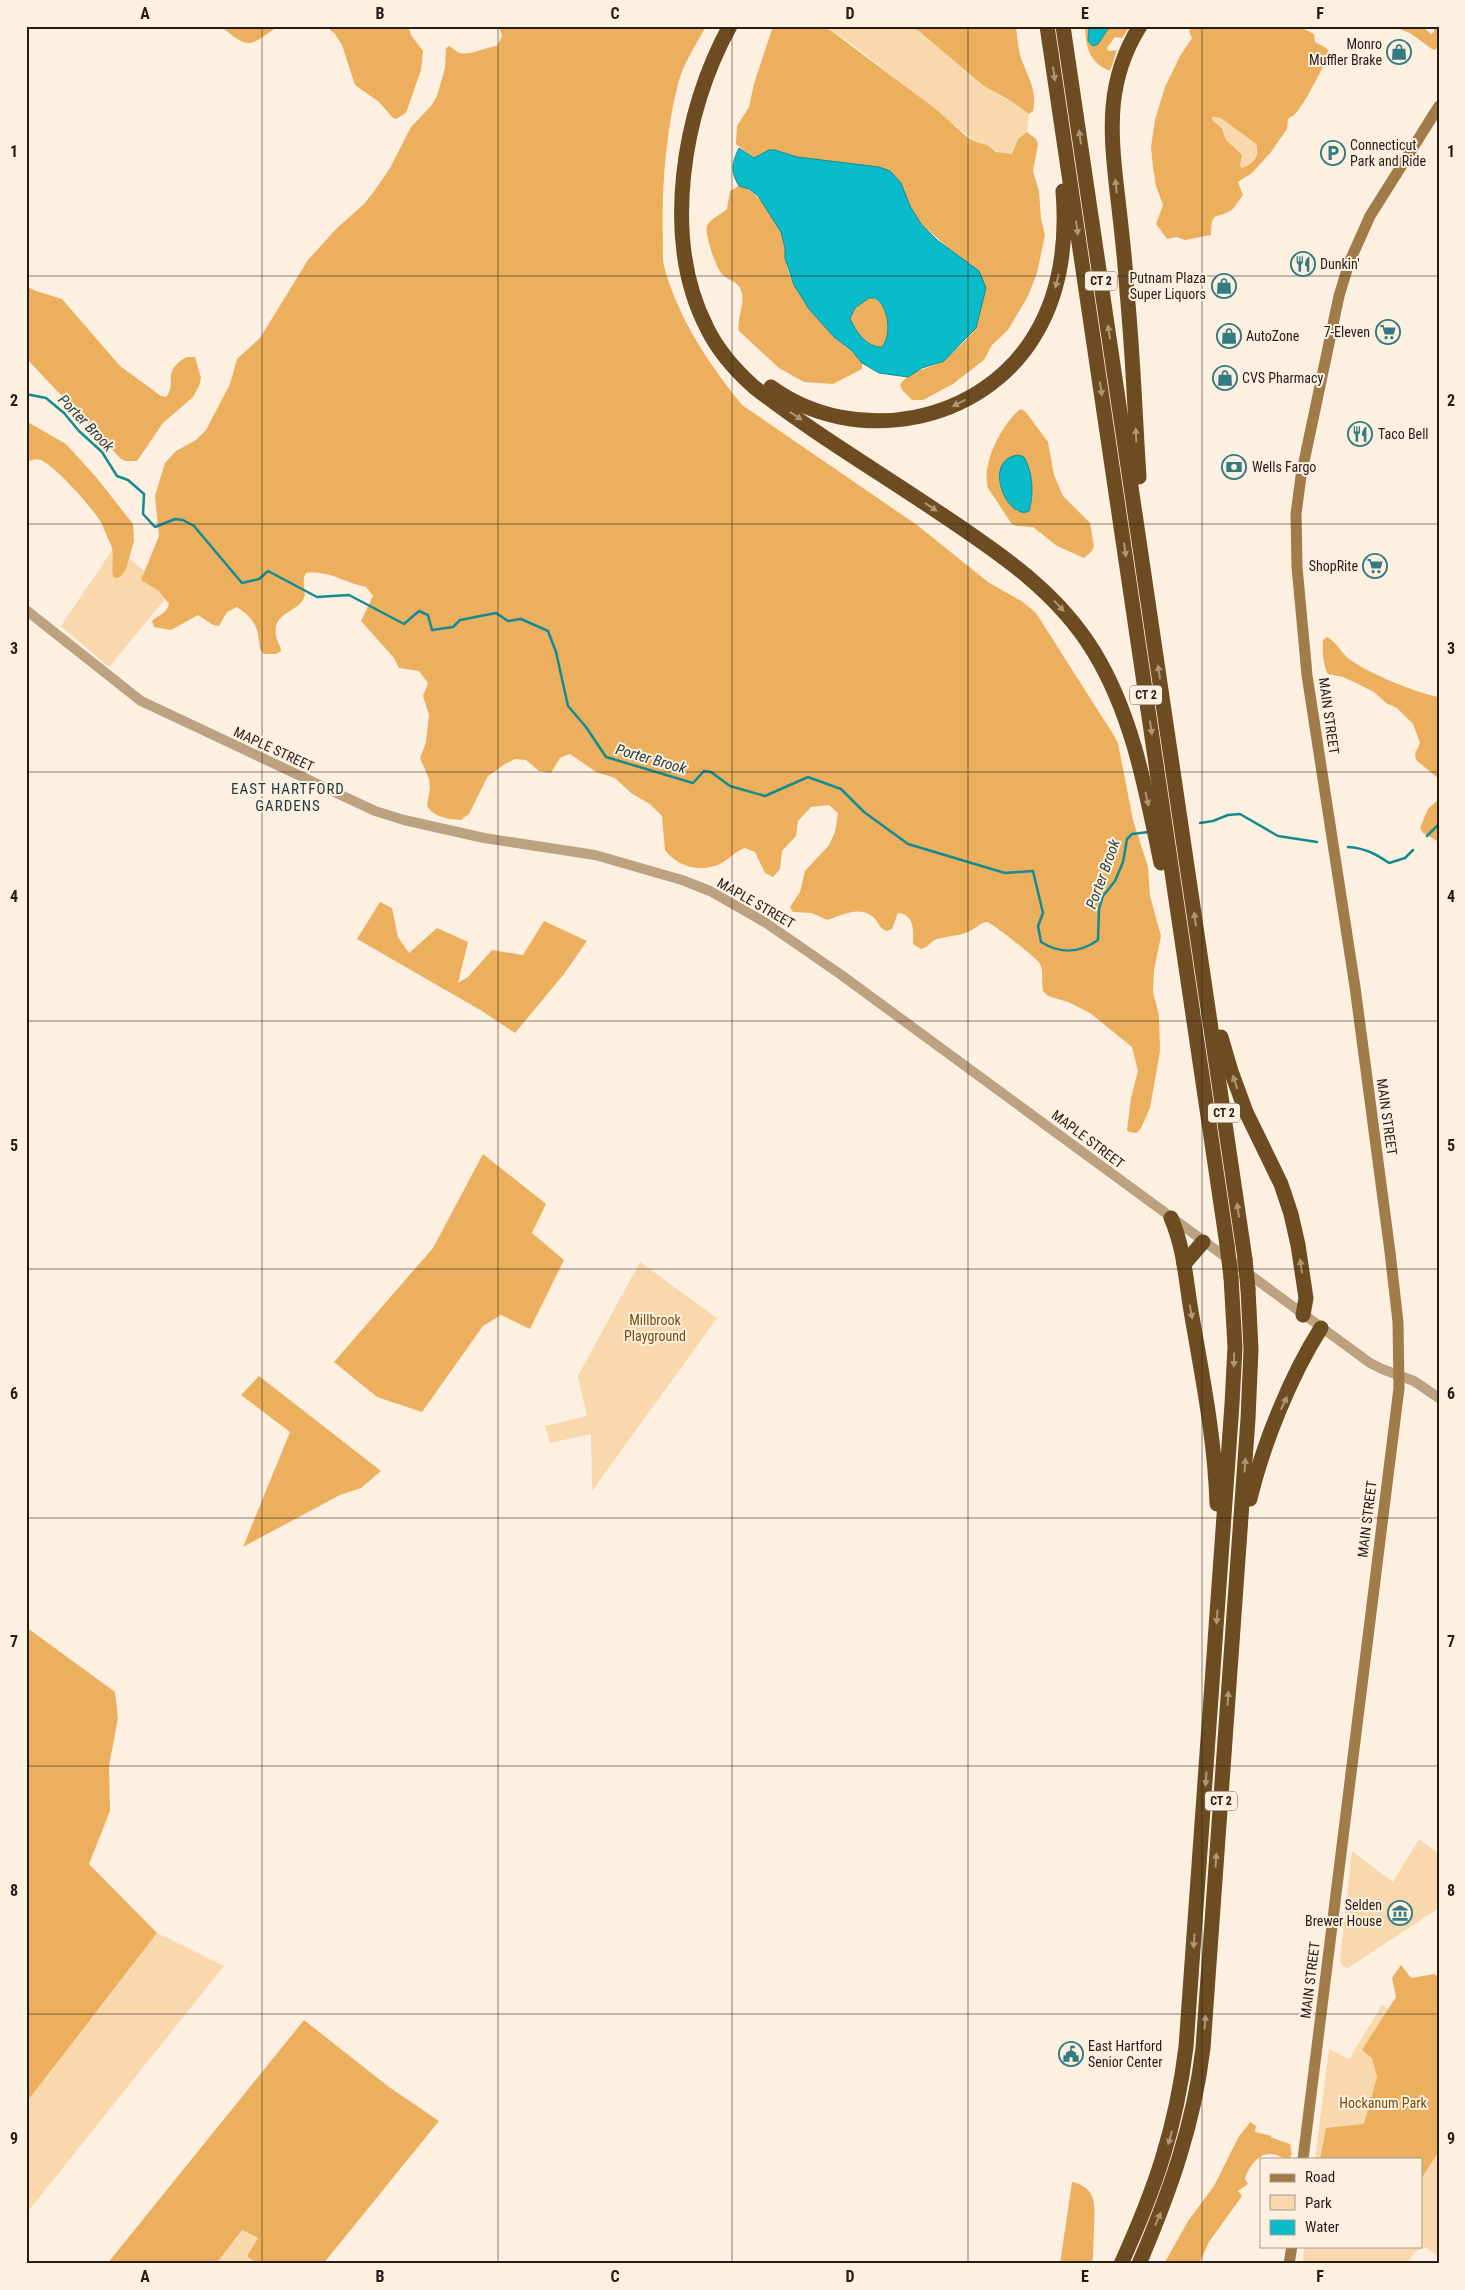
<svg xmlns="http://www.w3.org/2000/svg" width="1465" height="2290" font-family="'Roboto Condensed',sans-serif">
  <rect width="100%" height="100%" fill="#fef0e0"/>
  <g fill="#fad8ae">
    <path d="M812,26H913L1000,96L1011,101L1029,114L1027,132L1018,139L1012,155C998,155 989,146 976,142L853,45L830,30Z"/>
    <path d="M1215,117L1221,118L1256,144L1257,148L1255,160L1242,169L1240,166L1242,157L1226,140L1223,128L1211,120Z"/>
    <path d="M115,546L170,593L109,667L61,626Z"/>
    <path d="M640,1262L717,1318L592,1491L591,1434L550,1443L545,1426L587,1416L578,1376Z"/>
    <path d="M1419,1839L1439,1854V1908L1348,1968L1342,1966L1340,1960L1352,1851L1393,1882Z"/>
    <path d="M157,1933L224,1966L26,2214V2103Z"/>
    <path d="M1382,2005L1439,2047V2257L1425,2247L1416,2251L1406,2264H1302L1305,2246H1421V2159H1315L1329,2049L1349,2059Z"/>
    <path d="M242,2230L258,2238L247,2256L257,2264H216Z"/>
  </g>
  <g fill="#ecaf5d" fill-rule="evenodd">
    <path d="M221,26H279C250,44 251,53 221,26Z"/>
    <path d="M326,26H408L411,35L423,51L421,70L406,113L396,119L393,118L379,102L355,85L342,45L335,34Z"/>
    <path d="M499,26H706C696,45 683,64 678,84C666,131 661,192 663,239C663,249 662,260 665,270C679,319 710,366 742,405L917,525L988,582L1023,602L1036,613L1113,734L1118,743L1133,820L1148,867L1150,896L1161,936L1154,970L1153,992L1159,1015L1160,1051L1150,1108L1141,1128L1137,1133L1129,1132L1127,1130L1131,1098L1138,1071L1132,1047L1090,1013L1068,1002L1048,996L1043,991C1041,982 1044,972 1040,964C1039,960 991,922 987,922C981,922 975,929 970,931C960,936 947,936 937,939C931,941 927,948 921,949L913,944C914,931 914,914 898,913L892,929L887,931C879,929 879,922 873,917C859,905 841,916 827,920L812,913L793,912L790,907L800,892L805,871L829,845L835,832L838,813L829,805L811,807L798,821L796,836L782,851L780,869L773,877L765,873L755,852L745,848C736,851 730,858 722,863C703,873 678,868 665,850L662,816L650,804L631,793L615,778L596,772L570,754L560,758L551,773L539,771L526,760L515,759L505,764L488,776L469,814L461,820C448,819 432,817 427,805L430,788L429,779L420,758L426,742L429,715L423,696L428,683L419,671L399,668L394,658L361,621L373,596L366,587C345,583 329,570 306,573C300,582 308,591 303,600C295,613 272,613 276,636C277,642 281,645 281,651L276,654H264L260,649C258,628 256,620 237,607L227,612L219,626L213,625L198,615L171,630L154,627L152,621C159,614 166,615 169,604L159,591L141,580L159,536L155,496L165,463L176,451L196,440L206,430L230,384L237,359L260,338L308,260L337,228L364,204L375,190L390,168L411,127L431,106L437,96L445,68L446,48L449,46C453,48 455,51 460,53C469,56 486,47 497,46L502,36Z"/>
    <path d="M773,26H812L830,30L937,110L967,137L976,142L987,145L996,152L1012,154L1018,139L1027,132L1036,139L1038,144L1033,171L1039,191L1041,219L1045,235L1037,273L1028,296L1008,330L992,345L984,360L953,384L923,400H912L902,390L900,385C911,368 931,370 945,359C956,351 967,339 976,328L951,250L921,224L910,206L901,183L850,164L797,157L775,150L764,153L754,158L736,144L737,126L749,107L754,84Z"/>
    <path d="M913,26H1016C1017,36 1018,48 1021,58C1027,75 1038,92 1033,111L1029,114L1011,101L984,86Z"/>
    <path d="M1085,26H1089L1088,41L1098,44L1110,26H1130L1122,38L1115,37L1107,48L1108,51L1117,50L1110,71C1089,62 1086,48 1085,26Z"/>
    <path d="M1193,26H1298L1314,34L1315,42C1318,44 1326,47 1328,50C1331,56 1301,110 1294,115C1292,117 1290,117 1288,119L1287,129L1271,152L1252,173L1238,182L1243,195C1239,200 1235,208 1230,211C1214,220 1212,210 1211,235L1185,240L1177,237L1167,239L1156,224L1163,205L1156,186L1153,167L1151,147L1155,120L1165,87L1180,56L1192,38L1189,31ZM1212,117L1221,118L1256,144C1260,157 1253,164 1242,168L1240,166L1242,155L1226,140L1222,128L1213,121Z"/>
    <path d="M1392,26H1405L1409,28V26H1422L1431,34L1434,32V26H1439V46L1435,50L1432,49L1410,33Z"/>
    <path d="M739,186C756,188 780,223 784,239C787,252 784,261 790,276C801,302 821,323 841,343C848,350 857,354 862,363V369L833,384L804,382L779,368L739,331C736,319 746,304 741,290C738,281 726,280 721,273C716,267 704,233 707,226C709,220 721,214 727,209L730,191Z"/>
    <path d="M26,286L36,291L62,299L120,366L161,396L166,397C178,384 160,371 187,357H195L201,378L199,386L193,397L163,423L137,461H125L120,458L26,358Z"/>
    <path d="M869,298H874C889,306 892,335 882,347C867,348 855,331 850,318L855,308Z"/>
    <path d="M1020,409L1025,411L1048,442L1054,475L1063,496L1090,523L1094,546L1092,551L1084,558L1057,546L1033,527L1016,526L1011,523L988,488C981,463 1002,425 1020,409ZM1027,462L1032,484L1031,506L1018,512C1008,501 996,488 1000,472Z"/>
    <path d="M26,421L66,444L96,477L133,524L134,541L126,569L120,577L115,578L113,576C111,566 115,555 111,545C108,539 105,531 102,524C94,509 56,467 41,460C35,458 31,460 26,463Z"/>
    <path d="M1327,637C1337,642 1342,655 1352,661C1368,673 1419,694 1439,697V779L1416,760L1415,754L1420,743L1413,724L1397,708L1386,703L1374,692L1354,682L1343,677L1328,674C1323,665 1322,650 1323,640Z"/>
    <path d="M1439,799V842L1423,833L1420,828L1428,809Z"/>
    <path d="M380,902L392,908L398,937L409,953L437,928L468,942L458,983L468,977L492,950L523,955L544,921L587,941L564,974L515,1033L482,1011L357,939Z"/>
    <path d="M483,1154L546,1204L532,1233L564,1260L530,1329L501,1315L483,1326L422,1412L377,1397L334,1362L433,1248Z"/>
    <path d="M259,1376L381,1471L361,1488L340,1495L243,1547L290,1432L241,1395Z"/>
    <path d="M26,1627L115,1692L118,1718L109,1766L110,1811L89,1864L157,1933L26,2103Z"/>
    <path d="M1401,1965L1411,1978L1435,1974L1439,1978V2151L1421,2179V2159H1320L1326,2128L1364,2124L1377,2077L1372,2058L1362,2050L1396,1997L1392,1978Z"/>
    <path d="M304,2020L389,2087L439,2121L323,2264H257L247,2256L258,2238L242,2230L216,2264H107Z"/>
    <path d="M1250,2122L1256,2126L1255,2132L1272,2136L1270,2137L1290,2144L1292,2154L1289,2159C1283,2159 1276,2153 1269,2154C1256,2155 1248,2169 1245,2179L1248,2184L1238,2191L1242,2196L1209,2242L1199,2264H1164L1188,2221L1214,2186L1238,2138Z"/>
    <path d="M1072,2182C1100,2188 1094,2210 1094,2232C1093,2243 1094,2254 1092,2264H1060Z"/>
  </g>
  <g fill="#0abbc9" stroke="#128c93" fill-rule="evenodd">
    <path d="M1089,26H1110L1098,44L1093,46L1088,41Z"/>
    <path d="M739,148L754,158L769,150H775L797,157L879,167L890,171L901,183L910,206L921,224L937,240L979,271L986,288L976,328L968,336L944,361L922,368L908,377L879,373L862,363L852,351L834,337L809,309L794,285L785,258V248L781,232L758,196L749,189L739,186C730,171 732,163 739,148ZM869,298H875C889,306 892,335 882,347C867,348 855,331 850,318L855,308Z"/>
    <path d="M1019,455L1024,457C1033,473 1034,494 1029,511C1008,522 980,459 1019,455Z"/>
  </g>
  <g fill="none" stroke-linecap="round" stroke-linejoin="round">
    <g stroke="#128c93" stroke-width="2.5">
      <path d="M26,394L46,398L64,413L79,431L102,452L117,476L128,480L144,494L143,514L155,527L175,519L183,520L194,526L242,583L259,579L268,571L317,597L349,595L404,624L419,611L428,615L432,630L453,627L460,620L496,613L508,621L521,619L548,631L556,652L568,706L586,727L606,757L693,783L704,771L711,772L730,786L765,796L808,777L841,789L864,812L908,844L1005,873L1033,871L1043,913L1038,926L1041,942C1060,954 1080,953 1098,940L1099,909L1103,896L1115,881L1123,862L1127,839L1132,834L1149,832"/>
      <path d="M1200,823L1213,821L1228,815L1240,814L1278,836L1317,842"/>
      <path d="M1427,836L1439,824"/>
      <path d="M1348,847C1365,848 1376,854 1389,863L1405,858L1413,850"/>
    </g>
    <path stroke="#bda281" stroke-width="10" d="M26,610L141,701L375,811L404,820L484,838L595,855L682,880L710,891L766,923L840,974L1370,1363L1382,1369L1414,1381L1439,1398"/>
    <g stroke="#a17b48" stroke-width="11">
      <path d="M1303,2159L1399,1388L1398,1322L1390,1252L1355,987L1307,675L1297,567L1296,514L1301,476L1339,296L1349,263L1370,216L1439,106"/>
      <path d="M1289,2264L1292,2246"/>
    </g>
    <g stroke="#6c4c20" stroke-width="15">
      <path d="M730,26C683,110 661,239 707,328C718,351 735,370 754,387C813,433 879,472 941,514C999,553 1057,591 1094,652C1133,716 1146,791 1161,863"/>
      <path d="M1047,26L1227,1245"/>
      <path d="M1063,26L1245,1259"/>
      <path d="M771,387C855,448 982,424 1035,335C1061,292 1067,241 1063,191"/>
      <path d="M1139,477C1135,416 1133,354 1127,292C1125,258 1121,225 1117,191C1110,130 1106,80 1140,26"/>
      <path d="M1221,1037L1231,1071L1246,1112L1281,1184L1291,1214L1298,1245L1306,1298L1303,1315"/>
      <path d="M1171,1218C1184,1247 1186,1281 1191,1311C1202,1375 1215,1439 1217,1504"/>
      <path d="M1184,1264L1203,1242"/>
      <path d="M1250,1499C1263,1444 1291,1375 1321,1328"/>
      <path d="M1121,2264C1155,2189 1176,2129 1186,2047L1232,1404L1235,1347L1231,1277"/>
      <path d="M1139,2264C1169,2194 1194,2125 1203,2048L1248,1419L1251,1349L1248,1289"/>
    </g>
    <g stroke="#6c4c20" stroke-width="15">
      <path d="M1227,1245L1231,1277"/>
      <path d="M1245,1259L1248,1289"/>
    </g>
  </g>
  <defs><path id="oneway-solid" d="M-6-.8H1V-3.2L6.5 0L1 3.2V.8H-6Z" transform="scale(1.25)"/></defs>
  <g fill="#ae9676">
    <use href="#oneway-solid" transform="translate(1054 74) rotate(82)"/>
    <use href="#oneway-solid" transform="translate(1080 137) rotate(-98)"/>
    <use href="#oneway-solid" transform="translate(1116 186) rotate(-96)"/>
    <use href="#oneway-solid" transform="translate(1077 228) rotate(82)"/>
    <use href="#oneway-solid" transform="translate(1057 281) rotate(104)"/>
    <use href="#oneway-solid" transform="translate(1109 332) rotate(-98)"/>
    <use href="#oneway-solid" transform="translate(1101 389) rotate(82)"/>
    <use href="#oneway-solid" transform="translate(959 403) rotate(153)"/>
    <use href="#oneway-solid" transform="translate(796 416) rotate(34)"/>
    <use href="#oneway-solid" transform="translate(1136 435) rotate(-93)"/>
    <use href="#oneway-solid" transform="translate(931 507) rotate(34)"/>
    <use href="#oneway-solid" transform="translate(1125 550) rotate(82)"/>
    <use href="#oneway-solid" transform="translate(1059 606) rotate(48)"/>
    <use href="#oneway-solid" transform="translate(1159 672) rotate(-98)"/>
    <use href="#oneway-solid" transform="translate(1151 728) rotate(82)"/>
    <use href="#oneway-solid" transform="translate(1147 799) rotate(77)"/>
    <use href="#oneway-solid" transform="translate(1195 919) rotate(-98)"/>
    <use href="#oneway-solid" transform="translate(1235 1082) rotate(-109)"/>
    <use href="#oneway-solid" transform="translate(1238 1210) rotate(-98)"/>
    <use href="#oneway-solid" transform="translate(1301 1266) rotate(-98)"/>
    <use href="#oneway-solid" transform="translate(1191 1312) rotate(80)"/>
    <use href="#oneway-solid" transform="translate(1234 1360) rotate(91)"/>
    <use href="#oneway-solid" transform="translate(1284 1403) rotate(-65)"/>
    <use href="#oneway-solid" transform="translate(1245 1465) rotate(-86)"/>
    <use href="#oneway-solid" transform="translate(1217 1617) rotate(94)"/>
    <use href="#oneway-solid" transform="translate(1228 1698) rotate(-86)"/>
    <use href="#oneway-solid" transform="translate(1206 1779) rotate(94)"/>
    <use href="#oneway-solid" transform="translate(1216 1860) rotate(-86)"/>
    <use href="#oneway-solid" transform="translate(1194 1941) rotate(94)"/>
    <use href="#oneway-solid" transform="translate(1205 2022) rotate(-86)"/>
    <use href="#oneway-solid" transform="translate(1170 2138) rotate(105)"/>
    <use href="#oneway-solid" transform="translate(1158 2219) rotate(-67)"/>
  </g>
  <path fill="none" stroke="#231d16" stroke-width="1" stroke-opacity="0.55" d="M262,26V2264M498,26V2264M732,26V2264M968,26V2264M1202,26V2264M26,276H1439M26,524H1439M26,772H1439M26,1021H1439M26,1269H1439M26,1518H1439M26,1766H1439M26,2014H1439"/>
  <defs>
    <symbol id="shop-ring" viewBox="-11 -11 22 22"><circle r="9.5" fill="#fef0e0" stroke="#327b82" stroke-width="1.5"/><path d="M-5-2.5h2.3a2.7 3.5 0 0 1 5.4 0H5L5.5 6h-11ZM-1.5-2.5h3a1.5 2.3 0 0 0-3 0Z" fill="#327b82"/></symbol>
    <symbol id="parking-ring" viewBox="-11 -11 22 22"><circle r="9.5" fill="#fef0e0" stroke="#327b82" stroke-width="1.5"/><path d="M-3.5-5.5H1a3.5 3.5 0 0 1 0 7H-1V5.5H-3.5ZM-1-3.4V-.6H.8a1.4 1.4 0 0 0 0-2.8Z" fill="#327b82"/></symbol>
    <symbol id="restaurant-ring" viewBox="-11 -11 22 22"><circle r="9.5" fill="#fef0e0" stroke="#327b82" stroke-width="1.5"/><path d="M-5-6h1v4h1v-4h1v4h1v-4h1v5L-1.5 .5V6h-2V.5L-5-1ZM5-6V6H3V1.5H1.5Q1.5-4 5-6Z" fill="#327b82"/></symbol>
    <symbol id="supermarket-ring" viewBox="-11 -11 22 22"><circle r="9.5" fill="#fef0e0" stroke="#327b82" stroke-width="1.5"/><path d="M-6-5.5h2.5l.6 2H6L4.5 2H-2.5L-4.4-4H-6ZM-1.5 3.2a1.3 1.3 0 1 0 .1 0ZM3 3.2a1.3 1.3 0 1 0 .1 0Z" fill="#327b82"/></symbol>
    <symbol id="bank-ring" viewBox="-11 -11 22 22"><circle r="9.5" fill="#fef0e0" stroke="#327b82" stroke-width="1.5"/><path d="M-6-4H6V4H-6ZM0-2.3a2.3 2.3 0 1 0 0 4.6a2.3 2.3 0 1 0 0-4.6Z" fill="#327b82"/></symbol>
    <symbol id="museum-ring" viewBox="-11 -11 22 22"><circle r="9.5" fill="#fef0e0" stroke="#327b82" stroke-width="1.5"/><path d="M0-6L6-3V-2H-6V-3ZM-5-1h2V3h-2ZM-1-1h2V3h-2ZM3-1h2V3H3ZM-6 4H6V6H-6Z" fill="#327b82"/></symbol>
    <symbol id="civic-ring" viewBox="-11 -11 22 22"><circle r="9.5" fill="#fef0e0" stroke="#327b82" stroke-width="1.5"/><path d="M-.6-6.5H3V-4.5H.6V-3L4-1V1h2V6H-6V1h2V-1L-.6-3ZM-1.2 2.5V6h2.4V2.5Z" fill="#327b82"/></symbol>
  </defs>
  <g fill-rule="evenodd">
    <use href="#shop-ring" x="1385" y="38" width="28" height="28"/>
    <use href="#parking-ring" x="1319" y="139" width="28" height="28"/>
    <use href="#restaurant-ring" x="1289" y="250" width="28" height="28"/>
    <use href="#shop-ring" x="1210" y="272" width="28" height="28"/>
    <use href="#supermarket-ring" x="1374" y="318" width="28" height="28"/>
    <use href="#shop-ring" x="1215" y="322" width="28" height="28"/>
    <use href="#shop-ring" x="1211" y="364" width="28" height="28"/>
    <use href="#restaurant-ring" x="1346" y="420" width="28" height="28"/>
    <use href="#bank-ring" x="1220" y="453" width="28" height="28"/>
    <use href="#supermarket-ring" x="1361" y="552" width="28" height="28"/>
    <use href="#museum-ring" x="1386" y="1899" width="28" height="28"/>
    <use href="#civic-ring" x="1057" y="2040" width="28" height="28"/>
  </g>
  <g text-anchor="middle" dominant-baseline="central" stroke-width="4" stroke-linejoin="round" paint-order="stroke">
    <g fill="#fef0e0" stroke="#655c53" stroke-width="1">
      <rect x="1085" y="271.5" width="32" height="19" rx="4"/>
      <rect x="1130" y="685.5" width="32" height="19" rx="4"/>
      <rect x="1208" y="1103.5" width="32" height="19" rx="4"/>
      <rect x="1205" y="1791.5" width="32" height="19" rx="4"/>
    </g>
    <g font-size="12" font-weight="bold" fill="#231d16">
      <text x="1101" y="281">CT 2</text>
      <text x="1146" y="695">CT 2</text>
      <text x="1224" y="1113">CT 2</text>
      <text x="1221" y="1801">CT 2</text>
    </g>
    <g font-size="14" fill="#231d16" stroke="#fef0e0" text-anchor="start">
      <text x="1382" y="44" text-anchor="end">Monro<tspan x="1382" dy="16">Muffler Brake</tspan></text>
      <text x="1350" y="145">Connecticut<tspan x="1350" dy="16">Park and Ride</tspan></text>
      <text x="1320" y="264">Dunkin'</text>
      <text x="1206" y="278" text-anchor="end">Putnam Plaza<tspan x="1206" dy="16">Super Liquors</tspan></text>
      <text x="1370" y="332" text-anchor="end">7-Eleven</text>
      <text x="1246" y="336">AutoZone</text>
      <text x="1242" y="378">CVS Pharmacy</text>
      <text x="1378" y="434">Taco Bell</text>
      <text x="1252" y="467">Wells Fargo</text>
      <text x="1358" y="566" text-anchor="end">ShopRite</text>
      <text x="1382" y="1905" text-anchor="end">Selden<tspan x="1382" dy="16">Brewer House</tspan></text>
      <text x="1088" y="2046">East Hartford<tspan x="1088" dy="16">Senior Center</tspan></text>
    </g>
    <g font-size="14" fill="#231d16" stroke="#fef0e0">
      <text transform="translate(1329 716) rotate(82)">MAIN STREET</text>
      <text transform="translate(274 749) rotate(25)">MAPLE STREET</text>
      <text transform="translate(756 903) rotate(30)">MAPLE STREET</text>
      <text transform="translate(1387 1117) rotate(82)">MAIN STREET</text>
      <text transform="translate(1088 1139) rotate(37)">MAPLE STREET</text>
      <text transform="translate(1367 1519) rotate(-83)">MAIN STREET</text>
      <text transform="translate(1310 1980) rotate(-83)">MAIN STREET</text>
    </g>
    <g font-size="14" fill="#754d0d" stroke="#fef0e0">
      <text x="655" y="1320">Millbrook<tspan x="655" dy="16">Playground</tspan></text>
      <text x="1383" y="2103">Hockanum Park</text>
    </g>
    <g font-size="15" font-style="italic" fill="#263f41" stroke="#fef0e0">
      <text transform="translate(86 423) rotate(46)">Porter Brook</text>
      <text transform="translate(651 759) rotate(16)">Porter Brook</text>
      <text transform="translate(1103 874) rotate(-70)">Porter Brook</text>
    </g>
    <g font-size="15" letter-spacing="1" fill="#183b3e" stroke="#fef0e0">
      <text x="288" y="789">EAST HARTFORD<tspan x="288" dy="17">GARDENS</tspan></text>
    </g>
  </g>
  <rect width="1465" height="2290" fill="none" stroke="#fef0e0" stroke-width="55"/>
  <rect x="1260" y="2158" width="162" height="90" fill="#fef0e0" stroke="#a69c8f"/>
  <rect x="1270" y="2174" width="25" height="8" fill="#a17b48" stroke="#a69c8f"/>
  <text x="1305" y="2182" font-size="15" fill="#231d16">Road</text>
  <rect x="1270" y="2195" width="25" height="15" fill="#fad8ae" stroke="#a69c8f"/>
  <text x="1305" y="2208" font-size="15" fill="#231d16">Park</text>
  <rect x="1270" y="2220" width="25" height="15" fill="#0abbc9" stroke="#a69c8f"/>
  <text x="1305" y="2232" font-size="15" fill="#231d16">Water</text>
  <rect x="28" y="28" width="1410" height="2234" fill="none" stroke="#231d16" stroke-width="2"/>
  <g font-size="16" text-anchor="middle" font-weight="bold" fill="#231d16">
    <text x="145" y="19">A</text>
    <text x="380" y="19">B</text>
    <text x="615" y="19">C</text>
    <text x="850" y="19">D</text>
    <text x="1085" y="19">E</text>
    <text x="1320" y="19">F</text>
    <text x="14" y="157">1</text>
    <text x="1451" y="157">1</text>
    <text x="14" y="406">2</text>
    <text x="1451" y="406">2</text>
    <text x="14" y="654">3</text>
    <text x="1451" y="654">3</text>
    <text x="14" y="902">4</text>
    <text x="1451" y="902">4</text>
    <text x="14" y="1151">5</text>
    <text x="1451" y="1151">5</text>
    <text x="14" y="1399">6</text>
    <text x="1451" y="1399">6</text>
    <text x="14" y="1647">7</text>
    <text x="1451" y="1647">7</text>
    <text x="14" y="1896">8</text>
    <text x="1451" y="1896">8</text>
    <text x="14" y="2144">9</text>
    <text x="1451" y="2144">9</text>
    <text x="145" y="2282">A</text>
    <text x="380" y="2282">B</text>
    <text x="615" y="2282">C</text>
    <text x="850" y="2282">D</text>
    <text x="1085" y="2282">E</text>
    <text x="1320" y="2282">F</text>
  </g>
</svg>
